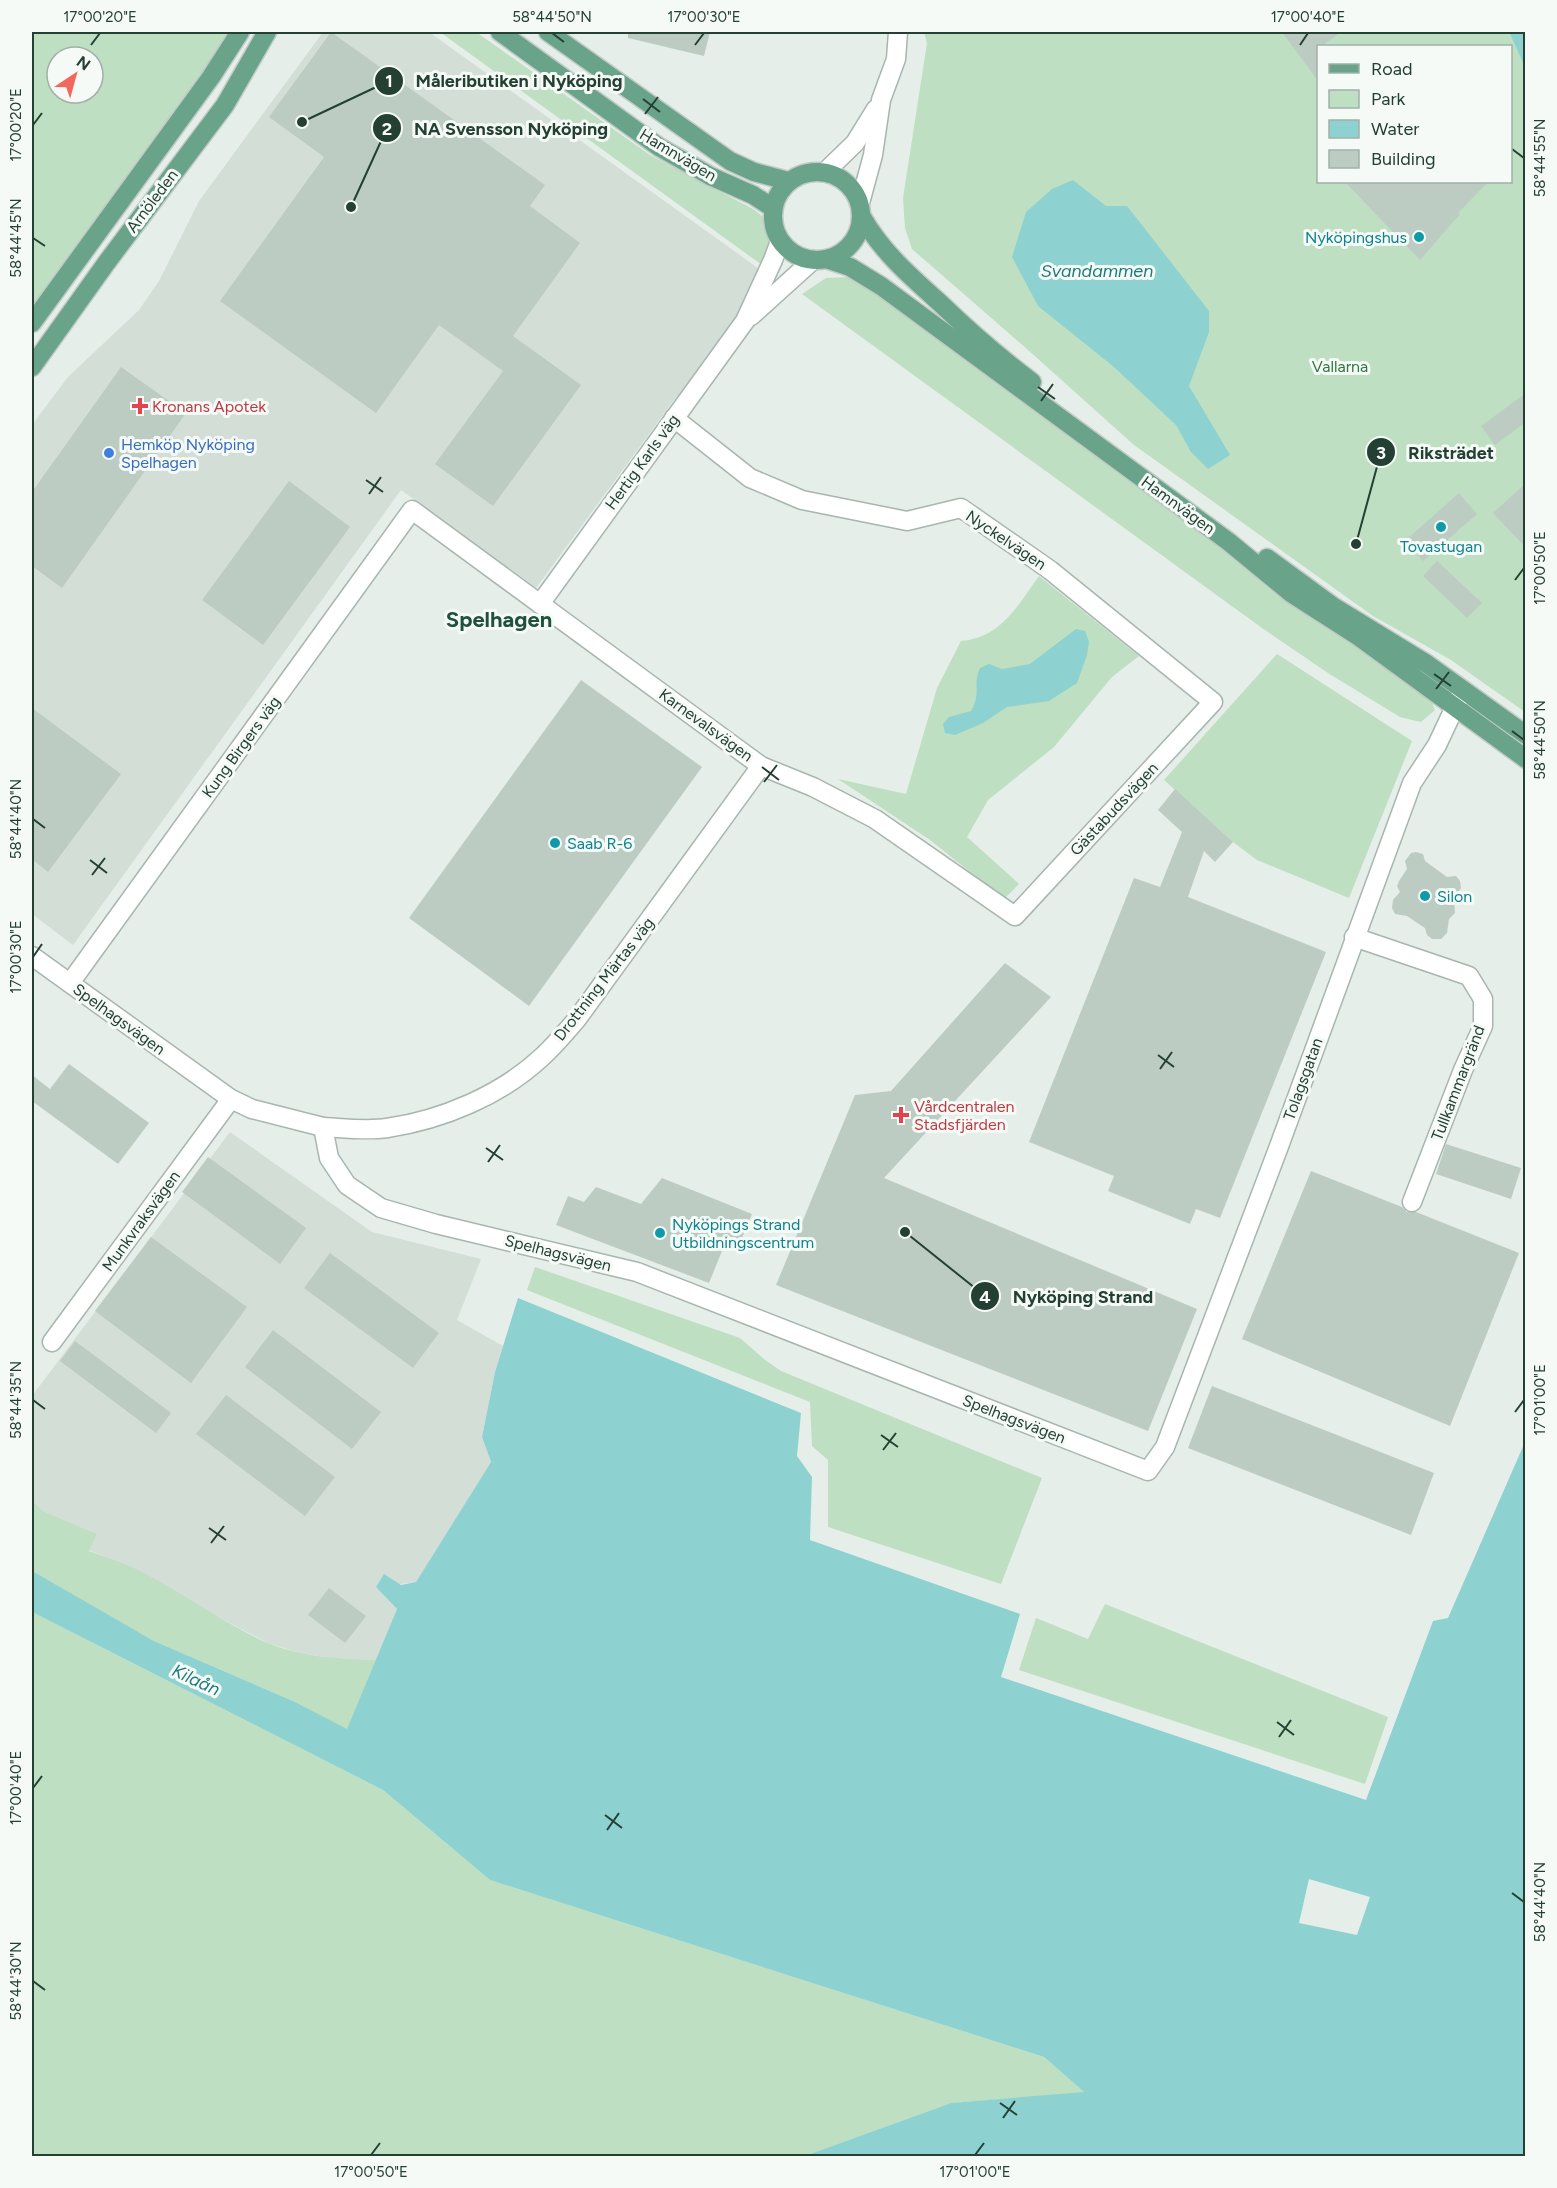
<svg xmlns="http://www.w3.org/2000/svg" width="1557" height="2188" font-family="Figtree,sans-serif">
  <rect width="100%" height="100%" fill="#e5eee8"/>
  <g fill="#d3ded7">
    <path d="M323,32H429L769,276L753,313L674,400L536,588L401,490L73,945L32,914V425L68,377L139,310L159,281L199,201Z"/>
    <path d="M230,1132L372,1232L481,1259L457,1320L503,1346L495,1372L482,1437L491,1462L416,1582L376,1587L397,1609L376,1660L337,1659L300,1653L268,1643L213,1614L143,1573L89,1550L97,1534L43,1511L32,1500V1396Z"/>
  </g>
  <g fill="#bedfc1" fill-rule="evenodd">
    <path d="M32,32H229L211,63L32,309ZM57,57H93V93H57Z"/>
    <path d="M440,32H476L650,155L753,209L766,219L773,245L769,270Z"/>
    <path d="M924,32H1509L1526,67L1525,712L1451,660L1373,616L1134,445L1027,349L912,249L905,228L903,198L927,43ZM1318,46H1510V182H1318Z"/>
    <path d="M850,277L866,285L1205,533L1268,588L1297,609L1411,682L1430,698L1435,710L1421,722L1400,717L1328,673L1262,628L802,294L826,278Z"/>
    <path d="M1039,576L1139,656L1112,677L1054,747L988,800L967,837L1019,884L1004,899L930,840L838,779L906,794L937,688L961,641C1001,638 1018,605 1039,576Z"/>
    <path d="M1277,654L1412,741L1349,898L1257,860L1233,842L1164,780Z"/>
    <path d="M535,1267L740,1338L765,1360L781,1371L1042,1478L1001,1584L828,1527V1460L812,1446L810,1402L527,1290Z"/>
    <path d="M32,1500L43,1511L97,1534L89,1551C108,1558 127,1564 144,1573C186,1595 225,1624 268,1643C302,1657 339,1659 376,1660L347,1730L293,1701L154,1641L32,1572Z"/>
    <path d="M1105,1604L1388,1717L1365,1784L1019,1670L1036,1618L1088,1639Z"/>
    <path d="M32,1612L383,1790L490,1880L1044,2057L1085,2093L951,2103L810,2154L807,2156H32Z"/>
  </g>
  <g fill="#8dd2d0" fill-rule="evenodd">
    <path d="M1509,32H1525V67Z"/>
    <path d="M1073,180L1106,206H1127L1209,311V332L1189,386L1230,455L1208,469L1191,452L1176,425L1114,367L1038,306L1012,257L1026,212L1052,189Z"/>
    <path d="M1076,629L1085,631L1089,642L1087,655L1077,683L1049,701L1007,707L983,723L955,735L945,733L943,724L949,717L971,711C982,692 972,685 980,668L989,664L1002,669L1030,664Z"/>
    <path d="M518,1298L801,1413L797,1456L812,1477L810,1540L1020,1614L1001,1677L1366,1800L1433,1621L1448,1618L1525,1442V2156H807L810,2154L951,2103L1084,2092L1044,2057L490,1880L383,1790L32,1612V1571L154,1641L293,1701L347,1729L397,1609L376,1587L384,1574L401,1585L416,1582L491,1462L482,1437L495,1372ZM1309,1879L1370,1897L1357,1935L1299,1923Z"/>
  </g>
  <g fill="#bdccc3">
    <path d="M331,32L545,185L530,206L580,243L513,336L581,385L493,506L435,464L503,371L439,325L376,413L220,301L324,157L269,117Z"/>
    <path d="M628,32H710L704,56L628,38Z"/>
    <path d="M1282,32H1341L1322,46H1318V81Z"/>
    <path d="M1345,182H1488L1458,213L1460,214L1420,260Z"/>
    <path d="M121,367L186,413L62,588L32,566V492Z"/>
    <path d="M1526,393V422L1495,445L1481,426Z"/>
    <path d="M289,481L350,527L263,645L202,600Z"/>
    <path d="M1526,483V548L1493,513Z"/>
    <path d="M1459,493L1477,514L1423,561L1405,541Z"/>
    <path d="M1437,561L1482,603L1467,618L1423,576Z"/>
    <path d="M581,680L702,767L529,1006L409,918Z"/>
    <path d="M32,708L121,774L48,872L32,859Z"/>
    <path d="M1175,789L1233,842L1215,862L1204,851L1188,897L1326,952L1220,1218L1196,1209L1190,1224L1108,1191L1114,1176L1029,1142L1134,878L1160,887L1182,832L1158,810Z"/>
    <path d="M1416,852L1423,854L1425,861L1447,877L1456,876L1460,881L1461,888L1454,899L1455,913L1449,919L1447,933L1441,939H1432L1427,935L1425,928L1407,916L1395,914L1392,908L1393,900L1400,892L1397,886L1399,881L1407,869L1405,861L1411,853Z"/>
    <path d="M1005,963L1051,997L884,1178L1197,1309L1148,1431L776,1285L855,1095L891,1091Z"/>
    <path d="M69,1064L149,1123L118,1164L32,1101V1075L50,1089Z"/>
    <path d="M1446,1144L1521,1168L1511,1199L1436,1174Z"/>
    <path d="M208,1157L306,1228L280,1264L182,1192Z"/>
    <path d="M1311,1171L1402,1207L1407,1212H1416L1519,1253L1450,1426L1242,1339Z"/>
    <path d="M662,1178L752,1214L739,1245L726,1241L709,1283L556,1225L568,1196L584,1202L596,1187L641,1204Z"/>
    <path d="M151,1237L247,1307L191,1383L95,1311Z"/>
    <path d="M330,1253L439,1333L413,1368L304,1288Z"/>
    <path d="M273,1330L381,1412L352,1449L245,1367Z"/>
    <path d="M75,1341L171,1413L156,1433L60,1361Z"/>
    <path d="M1212,1386L1434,1473L1411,1535L1188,1448Z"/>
    <path d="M226,1395L335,1477L305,1516L196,1434Z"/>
    <path d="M329,1588L366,1616L345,1643L308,1615Z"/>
  </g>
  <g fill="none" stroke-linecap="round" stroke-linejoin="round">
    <defs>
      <g id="minor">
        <path d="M825,172L855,143L876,109"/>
        <path d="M860,203L873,155L881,100L896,59L898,32"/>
        <path d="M751,316L813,260"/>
        <path d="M540,604L745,321L773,260L780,241"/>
        <path d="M1354,937L1469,976L1483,999V1026L1463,1070L1412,1202"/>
        <path d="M32,956L231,1099L252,1109L323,1127L329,1158L347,1185L381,1208L436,1224L637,1272L1148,1471L1165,1447L1278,1149L1412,783L1437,745L1461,694"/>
        <path d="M70,983L412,510L761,766L813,787L875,819L1015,916L1213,702L1050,570L961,508L907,521L802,500L750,478L674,418"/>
        <path d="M323,1127C343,1128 366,1131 387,1128C442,1120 502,1095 543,1056C555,1045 566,1032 577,1019L761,766"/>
        <path d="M52,1342L231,1099"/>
      </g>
      <g id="major">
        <path d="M500,32L659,147L710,176L753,195L773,208"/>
        <path d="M548,32L730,161L754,172L788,181"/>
        <circle cx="817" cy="216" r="44"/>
        <path d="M862,217C882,252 910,276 940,303C969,331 999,357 1032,382"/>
        <path d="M826,259L850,267L881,286L1229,542L1292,594L1359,637L1526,759"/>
        <path d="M32,323L211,77L240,32"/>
        <path d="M32,367L107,262L225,105L267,32"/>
        <path d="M1267,558L1334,607L1427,664L1526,735"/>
      </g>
    </defs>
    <use href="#minor" stroke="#a7b6ae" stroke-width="21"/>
    <use href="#major" stroke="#c2cac6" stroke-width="21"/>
    <use href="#minor" stroke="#fff" stroke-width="18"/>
    <use href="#major" stroke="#69a38a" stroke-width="18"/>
  </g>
  <path fill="none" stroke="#244033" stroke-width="2" d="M552,33L564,42M91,45L100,33M695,45L704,33M1300,45L1308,33M643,99L660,112M645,114L658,97M33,125L42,113M1512,149L1524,158M33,238L45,246M1038,387L1055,399M1041,401L1053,384M366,480L383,492M369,494L381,477M1515,580L1524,568M1434,674L1451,686M1436,689L1449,672M1512,731L1524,740M762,767L779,780M764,782L777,765M33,819L45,828M90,860L107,873M92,875L105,858M33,957L42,944M1158,1055L1174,1067M1160,1069L1172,1052M486,1148L503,1160M488,1162L500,1145M33,1400L45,1409M1515,1412L1524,1400M881,1435L898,1447M883,1450L896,1433M209,1528L226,1540M211,1543L224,1526M1277,1722L1294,1735M1279,1737L1291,1720M33,1788L42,1776M605,1815L622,1828M607,1830L619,1813M1512,1893L1524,1902M33,1981L45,1990M1000,2103L1017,2115M1003,2118L1015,2101M371,2155L380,2143M975,2155L984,2143"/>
  <g fill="#0f9aa8" stroke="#f5faf7" stroke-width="2">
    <circle cx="1419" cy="237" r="6"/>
    <circle cx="1441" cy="527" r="6"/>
    <circle cx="555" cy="843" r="6"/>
    <circle cx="1425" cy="896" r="6"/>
    <circle cx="660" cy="1233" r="6"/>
  </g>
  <g fill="#e0444e" stroke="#f5faf7" stroke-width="2">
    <path d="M137 397h6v6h6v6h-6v6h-6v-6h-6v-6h6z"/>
    <path d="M898 1106h6v6h6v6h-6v6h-6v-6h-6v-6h6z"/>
  </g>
  <circle fill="#3f7fe0" stroke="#f5faf7" stroke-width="2" cx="109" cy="453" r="6"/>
  <g text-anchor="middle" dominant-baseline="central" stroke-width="6" stroke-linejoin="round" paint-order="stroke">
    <g font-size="16" fill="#244033" stroke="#f5faf7">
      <text transform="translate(678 155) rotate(31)">Hamnvägen</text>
      <text transform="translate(152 201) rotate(-53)">Arnöleden</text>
      <text transform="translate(642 462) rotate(-54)">Hertig Karls väg</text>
      <text transform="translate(1178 505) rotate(36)">Hamnvägen</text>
      <text transform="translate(1006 540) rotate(34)">Nyckelvägen</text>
      <text transform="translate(706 725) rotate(36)">Karnevalsvägen</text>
      <text transform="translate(241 747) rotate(-54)">Kung Birgers väg</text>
      <text transform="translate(1114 809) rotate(-47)">Gästabudsvägen</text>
      <text transform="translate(604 979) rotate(-52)">Drottning Märtas väg</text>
      <text transform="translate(119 1019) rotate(36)">Spelhagsvägen</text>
      <text transform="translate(1303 1079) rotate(-70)">Tolagsgatan</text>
      <text transform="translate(1458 1083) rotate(-69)">Tullkammargränd</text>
      <text transform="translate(141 1221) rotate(-54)">Munkvraksvägen</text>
      <text transform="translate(558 1253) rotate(14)">Spelhagsvägen</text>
      <text transform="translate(1014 1419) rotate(21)">Spelhagsvägen</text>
    </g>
    <g font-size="16" fill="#0d838f" stroke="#f5faf7" text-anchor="start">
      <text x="1407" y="237" text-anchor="end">Nyköpingshus</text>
      <text x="1441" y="546" text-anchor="middle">Tovastugan</text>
      <text x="567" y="843">Saab R-6</text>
      <text x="1437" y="896">Silon</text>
      <text x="672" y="1224">Nyköpings Strand<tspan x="672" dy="18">Utbildningscentrum</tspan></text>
    </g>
    <g font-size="16" fill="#2e773d" stroke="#f5faf7">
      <text x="1340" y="366">Vallarna</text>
    </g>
    <g font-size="16" fill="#be3a42" stroke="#f5faf7" text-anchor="start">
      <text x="152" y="406">Kronans Apotek</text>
      <text x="914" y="1106">Vårdcentralen<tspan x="914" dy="18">Stadsfjärden</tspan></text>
    </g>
    <g font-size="16" fill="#366cbe" stroke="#f5faf7" text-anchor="start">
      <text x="121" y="444">Hemköp Nyköping<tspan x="121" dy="18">Spelhagen</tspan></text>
    </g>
    <g font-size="18" font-style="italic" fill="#1d7c7b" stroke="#f5faf7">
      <text x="1097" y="271">Svandammen</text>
      <text transform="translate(196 1680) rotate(25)">Kilaån</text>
    </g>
    <g font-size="22" font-weight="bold" fill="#1f523c" stroke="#f5faf7">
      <text x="499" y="619">Spelhagen</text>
    </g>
  </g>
  <path fill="none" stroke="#244033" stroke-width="2" d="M302 122L389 81M351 207L387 128M1356 544L1381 452M905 1232L985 1296"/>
  <g fill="#244033" stroke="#f5faf7" stroke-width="2">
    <circle cx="302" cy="122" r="6"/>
    <circle cx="351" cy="207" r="6"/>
    <circle cx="1356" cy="544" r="6"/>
    <circle cx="905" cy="1232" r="6"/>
    <circle cx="389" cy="81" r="15"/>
    <circle cx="387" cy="128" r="15"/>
    <circle cx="1381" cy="452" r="15"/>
    <circle cx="985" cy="1296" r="15"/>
  </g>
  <g font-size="18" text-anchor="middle" font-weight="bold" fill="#fff">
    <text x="389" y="87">1</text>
    <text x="387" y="135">2</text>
    <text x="1381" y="459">3</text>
    <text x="985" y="1303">4</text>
  </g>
  <g font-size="18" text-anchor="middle" font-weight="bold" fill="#244033" stroke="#f5faf7" stroke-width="6" stroke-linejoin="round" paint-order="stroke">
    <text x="519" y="87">Måleributiken i Nyköping</text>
    <text x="511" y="135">NA Svensson Nyköping</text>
    <text x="1451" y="459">Riksträdet</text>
    <text x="1083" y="1303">Nyköping Strand</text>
  </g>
  <rect width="1557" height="2188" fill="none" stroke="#f5faf7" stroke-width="66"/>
  <rect x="1317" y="45" width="195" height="138" fill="#f5faf7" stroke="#a1b0a9" stroke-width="1.5"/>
  <rect x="1329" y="64" width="30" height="9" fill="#69a38a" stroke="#a1b0a9" stroke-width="1.5"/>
  <text x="1371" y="75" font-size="18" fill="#244033">Road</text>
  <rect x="1329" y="90" width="30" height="18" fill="#bedfc1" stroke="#a1b0a9" stroke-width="1.5"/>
  <text x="1371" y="105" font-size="18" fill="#244033">Park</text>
  <rect x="1329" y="120" width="30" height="18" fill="#8dd2d0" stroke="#a1b0a9" stroke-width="1.5"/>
  <text x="1371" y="135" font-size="18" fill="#244033">Water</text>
  <rect x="1329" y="150" width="30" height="18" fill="#bdccc3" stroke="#a1b0a9" stroke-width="1.5"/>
  <text x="1371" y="165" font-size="18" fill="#244033">Building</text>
  <g transform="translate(75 75) rotate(36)"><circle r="28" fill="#f5faf7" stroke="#a1b0a9" stroke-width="1.5"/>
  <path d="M0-4.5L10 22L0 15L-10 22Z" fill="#f1685f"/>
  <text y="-9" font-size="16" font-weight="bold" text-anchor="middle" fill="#244033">N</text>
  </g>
  <rect x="33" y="33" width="1491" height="2122" fill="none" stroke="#244033" stroke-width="2"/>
  <g font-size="15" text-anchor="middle" fill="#244033">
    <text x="100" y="22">17°00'20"E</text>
    <text x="552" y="22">58°44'50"N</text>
    <text x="704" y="22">17°00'30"E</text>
    <text x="1308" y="22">17°00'40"E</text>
    <text transform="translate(16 125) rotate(-90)" y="5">17°00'20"E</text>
    <text transform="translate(1540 158) rotate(-90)" y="5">58°44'55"N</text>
    <text transform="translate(16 238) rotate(-90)" y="5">58°44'45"N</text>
    <text transform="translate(1540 568) rotate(-90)" y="5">17°00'50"E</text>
    <text transform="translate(1540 740) rotate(-90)" y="5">58°44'50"N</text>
    <text transform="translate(16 819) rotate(-90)" y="5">58°44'40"N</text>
    <text transform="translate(16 957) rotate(-90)" y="5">17°00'30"E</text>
    <text transform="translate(1540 1400) rotate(-90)" y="5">17°01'00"E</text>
    <text transform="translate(16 1400) rotate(-90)" y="5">58°44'35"N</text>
    <text transform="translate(16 1788) rotate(-90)" y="5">17°00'40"E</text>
    <text transform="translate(1540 1902) rotate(-90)" y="5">58°44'40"N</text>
    <text transform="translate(16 1981) rotate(-90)" y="5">58°44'30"N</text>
    <text x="371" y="2177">17°00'50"E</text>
    <text x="975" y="2177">17°01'00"E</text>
  </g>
</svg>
